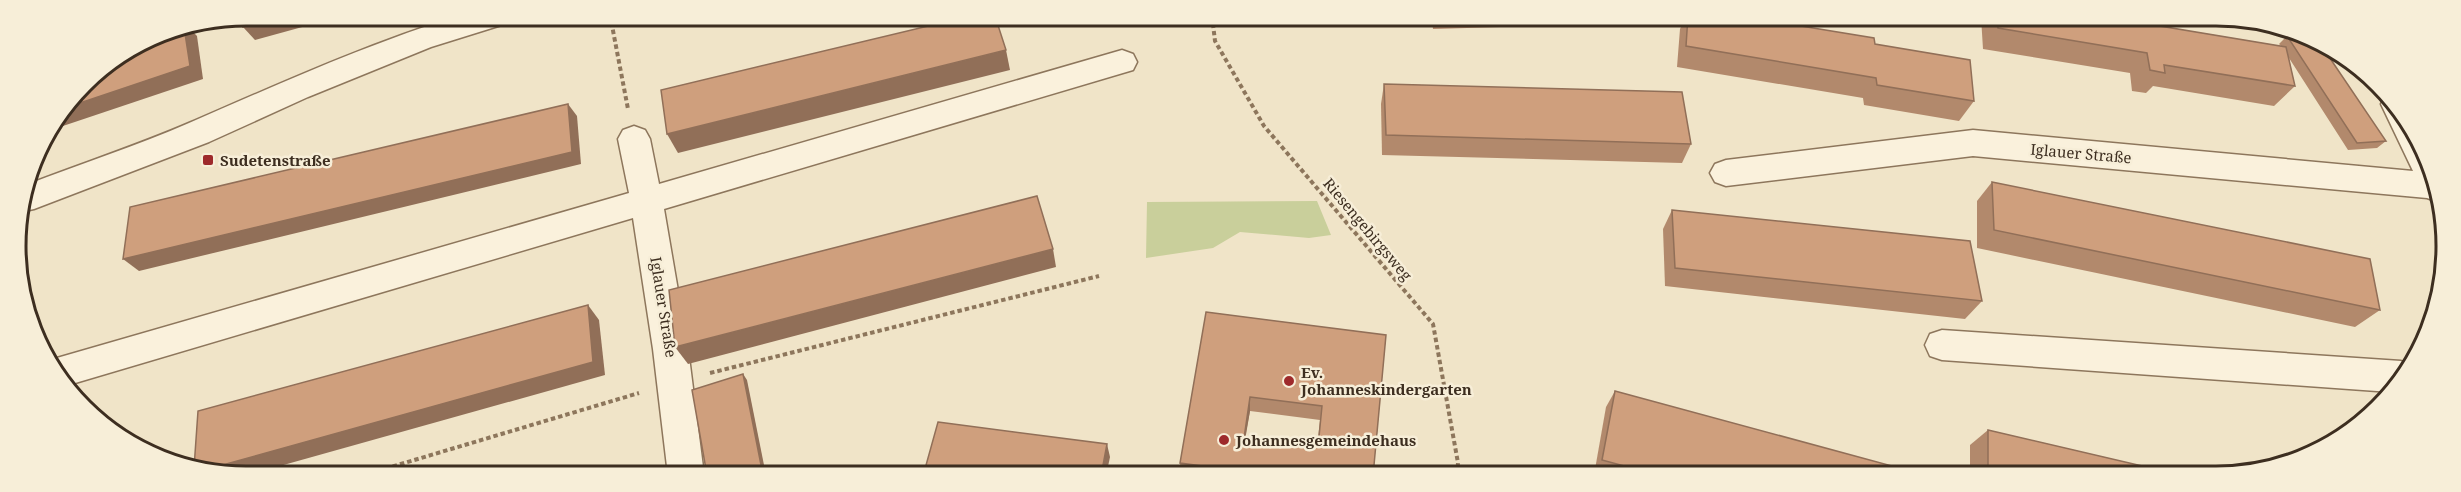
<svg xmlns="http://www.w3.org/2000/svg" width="2461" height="492" font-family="'Noto Serif',serif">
  <rect width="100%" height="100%" fill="#f0e4c8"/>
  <path fill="#c9cf9b" d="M1317,201L1331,235L1309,238L1240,232L1213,248L1146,258L1147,202Z"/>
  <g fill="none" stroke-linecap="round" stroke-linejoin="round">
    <defs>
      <g id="minor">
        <path d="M461,15H513L508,23L431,47L308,97L209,142L34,209L20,212L26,185C80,164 136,146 189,123C279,84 367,44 461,15Z"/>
        <path d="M1122,50L1133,54L1137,62L1133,70L664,209L688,349L704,475H668L653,349L633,218L65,386L50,360L629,193L618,139L623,130L634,126L645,130L650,139L659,184Z"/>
        <path d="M2386,95C2406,112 2437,176 2439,202L2427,198L1973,156L1726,186L1715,182L1710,173L1715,164L1726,160L1973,130L2413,171L2381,104Z"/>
        <path d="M1942,330L2401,361L2410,365L2391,392L1942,360L1930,356L1925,345L1930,334Z"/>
      </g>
    </defs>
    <use href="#minor" stroke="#8d765c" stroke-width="3"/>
    <g stroke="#8d765c" stroke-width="4" stroke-dasharray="4.5 3" stroke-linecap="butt">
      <path d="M610,15L628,109"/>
      <path d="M1212,16L1215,41L1264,126L1433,324L1458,463L1457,476"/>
      <path d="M710,373L1099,276"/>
      <path d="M364,475L639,393"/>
    </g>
    <use href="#minor" fill="#faf1dc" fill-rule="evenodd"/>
  </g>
  <g fill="#b2896c" fill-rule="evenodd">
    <path d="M1431,16H1632L1629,23L1433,29Z"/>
    <path d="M1686,16H1740L1875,44L1974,101L1959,121L1864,105L1863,98L1677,67L1680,29Z"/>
    <path d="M1981,17H2158L2160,26L2281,46L2279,44L2287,36L2386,141L2377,148L2348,150L2289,58L2295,86L2274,106L2153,86L2146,93L2132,91L2130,73L1983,49Z"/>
    <path d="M1384,84L1691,144L1682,163L1382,155L1381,104Z"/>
    <path d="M1992,182L2380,310L2355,327L1977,248V201Z"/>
    <path d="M1672,210L1982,301L1965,319L1665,286L1663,229Z"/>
    <path d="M1206,312L1386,335L1373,476H1181L1180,463ZM1250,411L1320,420L1317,447L1245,438Z"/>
    <path d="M1615,391L1891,476H1599L1594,475L1606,407Z"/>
    <path d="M1988,430L2185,476H1970V445Z"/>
  </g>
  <g fill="#916f58">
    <path d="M287,15H346L255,40L243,27Z"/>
    <path d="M184,27H188L197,36L203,79L51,130L83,82Z"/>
    <path d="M1006,50L1010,70L678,153L667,134Z"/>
    <path d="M568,104L577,116L581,164L139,271L123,259Z"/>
    <path d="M1053,249L1056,267L688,364L675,347Z"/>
    <path d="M588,305L599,320L605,375L248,475H216L201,471Z"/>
    <path d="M743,374L747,380L766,475H763Z"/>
    <path d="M1250,397V411L1243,452L1244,438Z"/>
    <path d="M1107,444L1110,457L1106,476H1101Z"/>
  </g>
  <g fill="#cf9f7d" stroke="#916f58" stroke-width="1.5" fill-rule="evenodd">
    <path d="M246,15H287L243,27V16Z"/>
    <path d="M970,16H995L1006,50L667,134L661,90Z"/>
    <path d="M1434,16H1618L1434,21Z"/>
    <path d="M1688,16H1740L1874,38L1875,44L1970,60L1974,101L1877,85L1876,78L1686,46Z"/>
    <path d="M1997,17H2158L2160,26L2286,47L2295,86L2164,65L2165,73L2150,70L2147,53L1998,28Z"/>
    <path d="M184,27L190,66L74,105V96L83,82L158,32Z"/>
    <path d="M2287,36H2300L2319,42L2386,141L2357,143Z"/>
    <path d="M1384,84L1682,92L1691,144L1386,135Z"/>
    <path d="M568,104L572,152L123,259L130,207Z"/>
    <path d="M1992,182L2370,259L2380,310L1994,230Z"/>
    <path d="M1037,196L1053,249L675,347L669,290Z"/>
    <path d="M1672,210L1970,241L1982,301L1675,268Z"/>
    <path d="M588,305L593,362L201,471L194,468L198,411Z"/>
    <path d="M1206,312L1386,335L1373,476H1278L1180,463ZM1250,397L1322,406L1318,447L1244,438Z"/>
    <path d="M743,374L763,475H707L692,390Z"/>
    <path d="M1615,391L1892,466L1891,476H1661L1602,460Z"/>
    <path d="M938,422L1107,444L1101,476H923Z"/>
    <path d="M1988,430L2185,476H1988Z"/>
  </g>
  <g fill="#9e2a2b" stroke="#f7eed8" stroke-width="2">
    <rect x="202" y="154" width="12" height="12" rx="3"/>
    <circle cx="1289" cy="381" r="6"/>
    <circle cx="1224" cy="440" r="6"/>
  </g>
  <g text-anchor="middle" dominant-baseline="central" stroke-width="5" stroke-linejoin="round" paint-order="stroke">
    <g font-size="15" fill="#3d2e20" stroke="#f7eed8">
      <text transform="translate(2081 153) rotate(5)">Iglauer Straße</text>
      <text transform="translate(1368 229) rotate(50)">Riesengebirgsweg</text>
      <text transform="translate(664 307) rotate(81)">Iglauer Straße</text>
    </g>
    <g font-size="15" font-weight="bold" fill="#3d2e20" stroke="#f7eed8" text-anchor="start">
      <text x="220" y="160">Sudetenstraße</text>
      <text x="1301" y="372">Ev.<tspan x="1301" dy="17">Johanneskindergarten</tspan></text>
      <text x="1236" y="440">Johannesgemeindehaus</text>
    </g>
  </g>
  <path d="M0 0H2461V492H0ZM246 26H2216A220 220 0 0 1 2436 246V246A220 220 0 0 1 2216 466H246A220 220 0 0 1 26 246V246A220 220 0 0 1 246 26Z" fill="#f7eed8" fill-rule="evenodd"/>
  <path fill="none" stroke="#3d2e20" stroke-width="3" d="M246 26H2216A220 220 0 0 1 2436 246V246A220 220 0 0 1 2216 466H246A220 220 0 0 1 26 246V246A220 220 0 0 1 246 26Z"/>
</svg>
